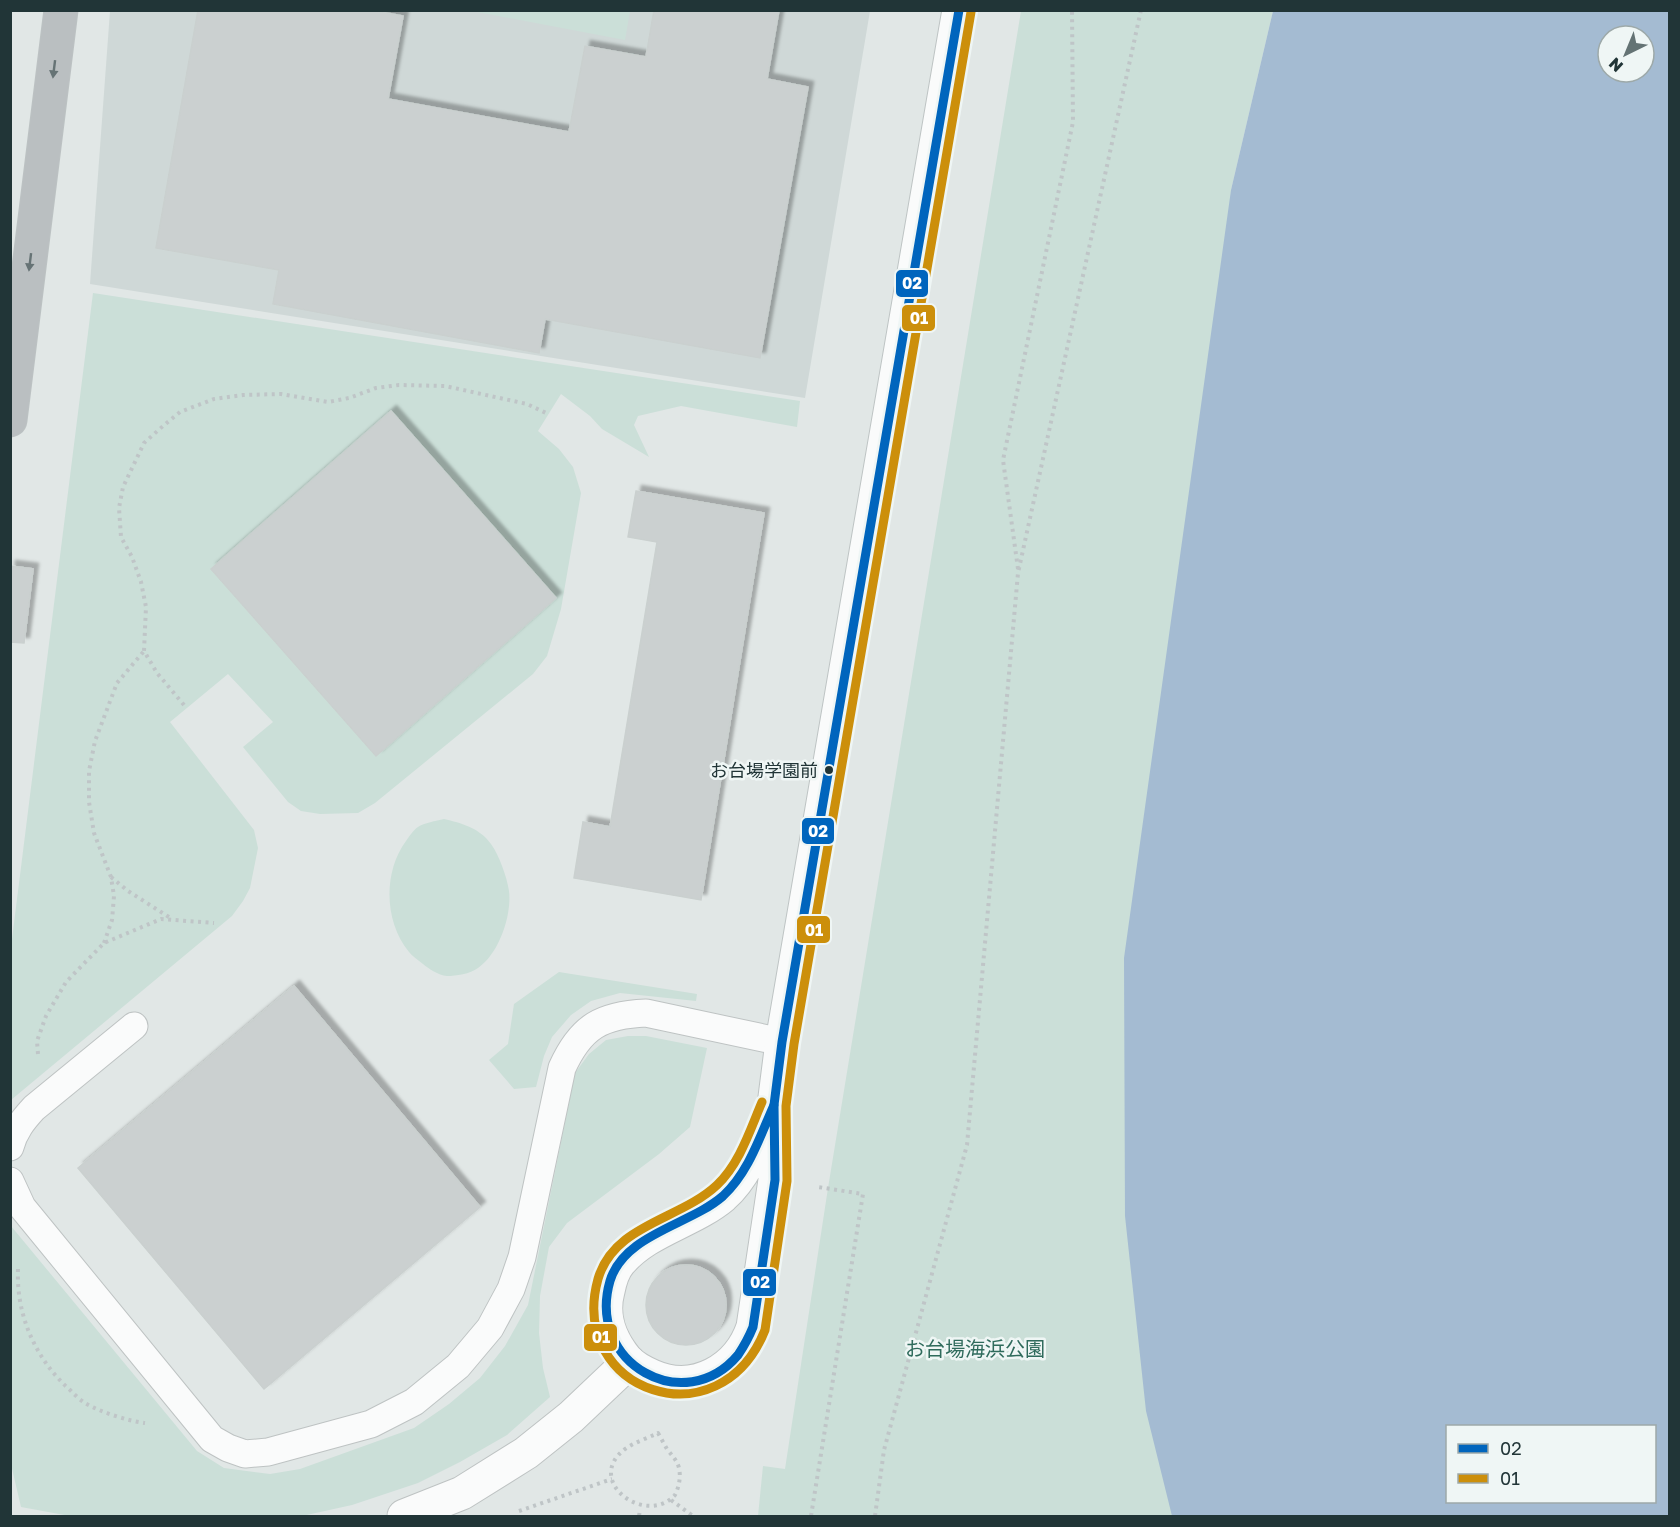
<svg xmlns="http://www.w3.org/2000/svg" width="1680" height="1527" font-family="'Golos Text','Noto Sans JP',sans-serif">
  <defs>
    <filter id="shadow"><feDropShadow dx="5.5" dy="-5.5" stdDeviation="1.5" flood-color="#0004"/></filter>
  </defs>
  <rect width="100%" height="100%" fill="#e1e7e6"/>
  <path fill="#cfd8d7" d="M110,11H870L805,398L90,284Z"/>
  <g fill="#cbdfd8">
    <path d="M472,11H630L625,40Z"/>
    <path d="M1021,11H1273L1231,190L1172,1516H758L763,1466L785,1469L828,1188Z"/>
    <path d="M93,293L800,401L797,427L681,406L638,416L634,425L649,457L602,429L590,416L561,394L538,431L559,449L573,467L581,493L561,609L547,656L533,674L375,803L358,813L320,814L301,811L288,802L243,747L273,722L228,674L170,722L254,830L258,848L250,888L243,901L232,916L11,1100V947Z"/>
    <path d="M444,819C461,823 480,828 491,844C499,855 507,877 509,891C512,915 499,954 478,968C470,974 456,976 447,976C438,975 429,969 423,964C418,960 412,956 409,952C384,922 383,872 406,841C409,837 413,830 418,827C424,823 436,821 444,819Z"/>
    <path d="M559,972L697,994L696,1001L620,993L591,1001L571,1015L552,1037L544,1056L536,1087L514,1089L489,1060L508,1044L514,1004Z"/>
    <path d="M628,1036H646L707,1048L690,1127L659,1154L567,1223L549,1247L540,1296L539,1333L543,1368L550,1397L507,1435L460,1462L418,1483L352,1505L302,1516H70L21,1507L10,1460L11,1226L197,1451L224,1468L270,1474L300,1469L414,1428L449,1404L480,1378L505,1346L528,1305L575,1073L589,1054L606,1040Z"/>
  </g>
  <path fill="#a4bbd2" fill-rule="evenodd" d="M1273,11H1669V1516H1172L1146,1411L1125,1216L1124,958L1231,190ZM1608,36H1644V72H1608ZM1448,1426H1654V1502H1448Z"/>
  <g fill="#cbd0d0" stroke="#cad0cf" stroke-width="1.5" filter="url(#shadow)">
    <path d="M198,10H371L403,16L388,99L569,132L585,46L646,57L654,10H779L767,79L808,87L760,358L545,319L539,353L273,304L279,270L156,248Z"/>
    <path d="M391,411L556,598L376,756L211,569Z"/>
    <path d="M636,491L764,513L701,900L574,878L583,822L610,827L657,542L628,537Z"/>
    <path d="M10,566L33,569L24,643L10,642Z"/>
    <path d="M294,986L480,1207L264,1389L78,1168Z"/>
    <circle cx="686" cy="1305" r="40"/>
  </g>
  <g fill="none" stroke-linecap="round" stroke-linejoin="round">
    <defs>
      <g id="lane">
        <path d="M10,1147C14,1131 23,1120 34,1108L134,1026"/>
        <path d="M10,1181L22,1207L212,1439L228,1448L245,1454L268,1452L371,1424L414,1402L458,1366L490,1328L511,1289L522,1257L562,1068C581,1026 602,1015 646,1013L782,1042"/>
      </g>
      <g id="street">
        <path d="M774,1105L775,1180L753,1327C739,1369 695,1395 652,1376C643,1372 633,1367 626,1359C610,1339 601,1317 608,1291C610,1281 613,1270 620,1262C647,1230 692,1222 723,1196C749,1173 760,1135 774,1105Z"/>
        <path d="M404,1516L462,1493L526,1453L571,1417L629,1362"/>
      </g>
      <path id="secondary" d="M774,1105L782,1042L959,10"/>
      <path id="highway" d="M10,420L61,10"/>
    </defs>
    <use href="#lane" stroke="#bec3c3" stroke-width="29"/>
    <use href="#street" stroke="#bec3c3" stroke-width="35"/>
    <use href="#secondary" stroke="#bec4c4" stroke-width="35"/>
    <use href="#highway" stroke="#bcc2c3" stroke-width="35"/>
    <g stroke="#bfc5c7" stroke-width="4" stroke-dasharray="3 4.5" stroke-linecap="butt">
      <path d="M1018,569L1003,460L1073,122L1072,10"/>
      <path d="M184,705L157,673L144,651L146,607L141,582L132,557L121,537L119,508L123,487L144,443L163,426L180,412L214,399L243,395L281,394L328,402L349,398L376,388L399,385L445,386L527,404L546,413"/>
      <path d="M111,877L128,891L172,919"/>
      <path d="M104,943L112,920L114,896L111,877L94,833L89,802V771L95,741L117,683L144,651"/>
      <path d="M38,1054L37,1041L46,1016L66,982L104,943L161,919L214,923"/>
      <path d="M18,1269C16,1316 36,1360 71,1391C75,1395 80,1400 85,1403C100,1412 128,1421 145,1423"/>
      <path d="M658,1433C661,1438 664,1444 667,1449C672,1456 677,1460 679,1468C681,1477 679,1487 675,1495C646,1527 583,1481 625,1449C635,1442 648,1438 658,1433Z"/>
      <path d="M671,1500L693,1516"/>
      <path d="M519,1511L612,1479"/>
      <path d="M639,1516L640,1510"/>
      <path d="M811,1516L863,1194L818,1187"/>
      <path d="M875,1516L884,1450L967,1145L1018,573L1141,10"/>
    </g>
    <use href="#lane" stroke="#fafbfb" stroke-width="27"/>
    <use href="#street" stroke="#fafbfb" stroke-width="33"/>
    <use href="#secondary" stroke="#fafbfb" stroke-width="33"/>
    <use href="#highway" stroke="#babfc1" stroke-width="33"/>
    <defs>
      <g id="bus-1">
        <path d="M774,1105L775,1180L753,1327C749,1337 744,1346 738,1355C685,1418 586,1364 610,1281C624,1234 690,1225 723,1196C749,1172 760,1136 774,1105Z"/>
        <path d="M774,1105L782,1042L959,10"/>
      </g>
      <path id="bus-2" d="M762,1102C750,1130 740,1163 717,1185C680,1220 614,1224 598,1279C567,1392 720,1444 765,1330L787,1181L786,1106L794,1044L971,12"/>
    </defs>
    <use href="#bus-1" stroke="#eff6f5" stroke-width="14"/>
    <use href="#bus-2" stroke="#eff6f5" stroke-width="14"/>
    <use href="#bus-1" stroke="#0065bd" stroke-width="9"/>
    <use href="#bus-2" stroke="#cc8f0b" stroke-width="9"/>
  </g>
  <defs><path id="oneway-solid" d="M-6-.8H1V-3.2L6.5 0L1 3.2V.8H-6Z" transform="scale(1.5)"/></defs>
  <g fill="#667375">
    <use href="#oneway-solid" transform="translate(54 69) rotate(97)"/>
    <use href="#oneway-solid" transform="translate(30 262) rotate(97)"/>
  </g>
  <circle fill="#213537" stroke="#eff6f5" stroke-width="2" cx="829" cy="770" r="5"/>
  <g text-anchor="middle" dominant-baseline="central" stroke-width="5" stroke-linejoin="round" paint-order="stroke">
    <g font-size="18" fill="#213537" stroke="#eff6f5" text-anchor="end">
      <text x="818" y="770">お台場学園前</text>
    </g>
    <g font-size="20" fill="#2f6b5c" stroke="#eff6f5">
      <text x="975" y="1348">お台場海浜公園</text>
    </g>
  </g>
  <g stroke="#eff6f5" stroke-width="2">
    <rect x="895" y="269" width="34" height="29" rx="6" fill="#0065bd"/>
    <rect x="901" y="304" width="35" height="28" rx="6" fill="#cc8f0b"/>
    <rect x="801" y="817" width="34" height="28" rx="6" fill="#0065bd"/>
    <rect x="796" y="915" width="35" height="29" rx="6" fill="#cc8f0b"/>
    <rect x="742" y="1268" width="35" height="29" rx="6" fill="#0065bd"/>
    <rect x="583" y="1323" width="35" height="29" rx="6" fill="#cc8f0b"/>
  </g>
  <g font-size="16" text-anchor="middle" font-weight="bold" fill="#fff">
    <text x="912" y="289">02</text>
    <text x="919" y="324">01</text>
    <text x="818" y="837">02</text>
    <text x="814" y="936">01</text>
    <text x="760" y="1288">02</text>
    <text x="601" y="1343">01</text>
  </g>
  <rect width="1680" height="1527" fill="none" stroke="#213537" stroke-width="24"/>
  <rect x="1446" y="1425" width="210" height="78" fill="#eff6f5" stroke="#9da9a9" stroke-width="1.5"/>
  <rect x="1458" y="1444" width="30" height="9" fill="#0065bd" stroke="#9da9a9" stroke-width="1.5"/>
  <text x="1500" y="1455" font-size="18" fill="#213537">02</text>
  <rect x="1458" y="1474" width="30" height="9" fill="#cc8f0b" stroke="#9da9a9" stroke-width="1.5"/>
  <text x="1500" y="1485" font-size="18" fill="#213537">01</text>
  <g transform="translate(1626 54) rotate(223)"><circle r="28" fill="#eff6f5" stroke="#9da9a9" stroke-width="1.5"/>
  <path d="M0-4.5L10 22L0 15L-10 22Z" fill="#647374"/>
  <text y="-9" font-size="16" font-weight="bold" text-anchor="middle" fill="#213537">N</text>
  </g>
</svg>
